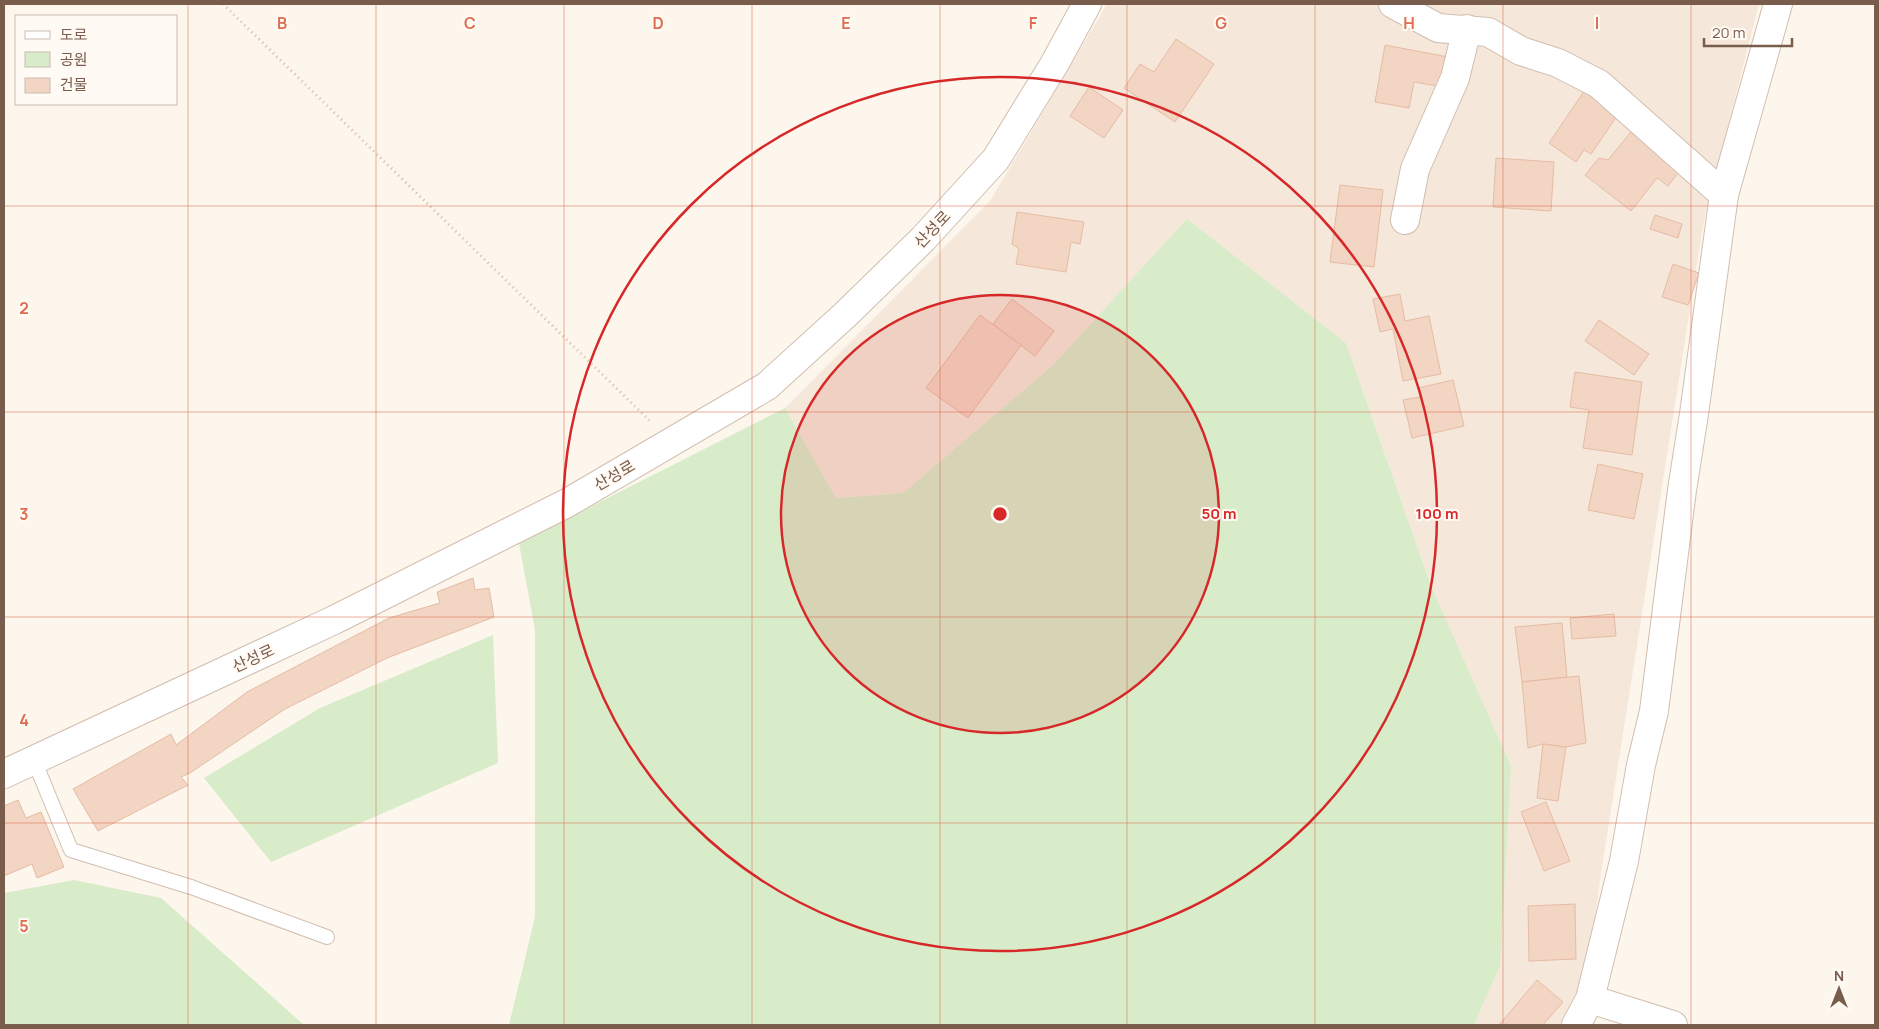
<svg xmlns="http://www.w3.org/2000/svg" width="1879" height="1029" font-family="Manrope,'Noto Sans KR',sans-serif">
  <rect width="100%" height="100%" fill="#fdf6ec"/>
  <path fill="#f5e8da" d="M1107,4H1759L1704,220L1600,880L1588,973L1567,1025H1474L1500,966L1458,650L1431,586L1346,343L1187,220L1053,365L903,493L836,498L785,408L990,201Z"/>
  <g fill="#d8ecc9">
    <path d="M1187,219L1346,343L1431,586L1511,766L1500,966L1474,1025H509L535,917V630L519,543L785,408L836,498L903,493L1053,365Z"/>
    <path d="M493,635L498,763L271,862L204,778L320,708Z"/>
    <path d="M74,880L161,898L304,1025H4V893Z"/>
  </g>
  <g fill="#f3d5c3" stroke="#e6bba3">
    <path d="M1176,39L1214,64L1175,122L1124,88L1140,64L1154,72Z"/>
    <path d="M1385,45L1448,57L1443,87L1414,82L1409,108L1375,102Z"/>
    <path d="M1089,87L1123,110L1104,138L1070,116Z"/>
    <path d="M1585,90L1619,113L1591,154L1584,150L1576,162L1549,143Z"/>
    <path d="M1631,132L1680,170L1668,186L1657,178L1631,211L1585,175L1599,158L1608,160Z"/>
    <path d="M1496,158L1554,162L1551,211L1493,207Z"/>
    <path d="M1340,185L1383,190L1374,267L1330,262Z"/>
    <path d="M1017,212L1084,222L1080,244L1071,242L1066,272L1016,264L1019,249L1012,244Z"/>
    <path d="M1655,215L1682,224L1678,238L1650,229Z"/>
    <path d="M1673,264L1699,273L1688,305L1662,297Z"/>
    <path d="M1400,294L1405,321L1429,316L1441,374L1403,381L1393,329L1380,332L1373,299Z"/>
    <path d="M1012,299L1054,331L1035,356L993,324Z"/>
    <path d="M980,315L1021,345L968,418L926,388Z"/>
    <path d="M1599,320L1649,354L1634,375L1585,341Z"/>
    <path d="M1575,372L1642,382L1632,455L1583,448L1589,410L1570,407Z"/>
    <path d="M1453,380L1464,426L1412,438L1403,400L1420,397L1418,388Z"/>
    <path d="M1598,464L1643,474L1634,519L1588,510Z"/>
    <path d="M473,578L475,590L489,588L494,617L387,658L285,709L190,773L181,777L188,785L98,831L73,789L171,734L176,745L247,692L389,618L440,603L437,592Z"/>
    <path d="M1614,614L1616,636L1572,639L1570,618Z"/>
    <path d="M1562,623L1567,677L1522,682L1515,627Z"/>
    <path d="M1579,676L1586,743L1566,747L1543,744L1528,748L1522,682Z"/>
    <path d="M1543,744L1566,747L1558,801L1537,798Z"/>
    <path d="M18,800L26,818L41,812L64,867L37,878L32,864L4,876V806Z"/>
    <path d="M1546,802L1570,861L1544,871L1521,812Z"/>
    <path d="M1575,904L1576,959L1529,961L1528,906Z"/>
    <path d="M1537,980L1563,1002L1543,1025H1499Z"/>
  </g>
  <g fill="none" stroke-linecap="round" stroke-linejoin="round">
    <defs>
      <path id="service" d="M34,760L71,850L191,887L327,937"/>
      <g id="minor">
        <path d="M1393,4L1438,28L1488,32L1521,51L1558,63L1599,84L1724,195"/>
        <path d="M1405,220L1415,169L1455,78L1467,29"/>
        <path d="M1590,999L1673,1025"/>
        <path d="M1576,1025L1590,999L1624,861L1641,765L1654,711L1682,490L1694,414L1724,195L1778,4"/>
      </g>
      <path id="tertiary" d="M4,774L334,620L567,503L767,386L845,315L923,239L996,159L1055,63L1087,4"/>
    </defs>
    <use href="#service" stroke="#d1beb0" stroke-width="16"/>
    <use href="#minor" stroke="#d1beb0" stroke-width="30"/>
    <use href="#tertiary" stroke="#d1beb0" stroke-width="30"/>
    <path stroke="#d9b8a5" stroke-width="3" stroke-dasharray="1 4" stroke-linecap="butt" d="M223,4L650,421"/>
    <use href="#service" stroke="#fff" stroke-width="14"/>
    <use href="#minor" stroke="#fff" stroke-width="28"/>
    <use href="#tertiary" stroke="#fff" stroke-width="28"/>
  </g>
  <path fill="none" stroke="#dc6d51" stroke-width="1" stroke-opacity="0.55" d="M188,4V1025M376,4V1025M564,4V1025M752,4V1025M940,4V1025M1127,4V1025M1315,4V1025M1503,4V1025M1691,4V1025M4,206H1875M4,412H1875M4,617H1875M4,823H1875"/>
  <circle cx="1000" cy="514" r="219" fill="#d62828" fill-opacity=".12"/>
  <g fill="none" stroke="#d62828" stroke-width="2.5">
    <circle cx="1000" cy="514" r="219"/>
    <circle cx="1000" cy="514" r="437"/>
  </g>
  <g text-anchor="middle" dominant-baseline="central" stroke-width="4" stroke-linejoin="round" paint-order="stroke">
    <g font-size="16" fill="#7a5c4d" stroke="#fffaf3">
      <text transform="translate(932 229) rotate(-47)">산성로</text>
      <text transform="translate(614 475) rotate(-30)">산성로</text>
      <text transform="translate(253 658) rotate(-25)">산성로</text>
    </g>
  </g>
  <g font-size="16" text-anchor="middle" font-weight="bold" fill="#dc6d51" stroke="#fffaf3" stroke-width="4" stroke-linejoin="round" paint-order="stroke">
    <text x="282" y="29">B</text>
    <text x="470" y="29">C</text>
    <text x="658" y="29">D</text>
    <text x="846" y="29">E</text>
    <text x="1033" y="29">F</text>
    <text x="1221" y="29">G</text>
    <text x="1409" y="29">H</text>
    <text x="1597" y="29">I</text>
    <text x="24" y="314">2</text>
    <text x="24" y="520">3</text>
    <text x="24" y="726">4</text>
    <text x="24" y="932">5</text>
  </g>
  <circle cx="1000" cy="514" r="8" fill="#d62828" stroke="#fffaf3" stroke-width="2.5"/>
  <g font-size="15" text-anchor="middle" font-weight="bold" fill="#d62828" stroke="#fffaf3" stroke-width="4" stroke-linejoin="round" paint-order="stroke">
    <text x="1219" y="519">50 m</text>
    <text x="1437" y="519">100 m</text>
  </g>
  <rect width="1879" height="1029" fill="none" stroke="#7a5c4d" stroke-width="10"/>
  <rect x="15" y="15" width="162" height="90" fill="#fffaf3" stroke="#cabbb1"/>
  <rect x="25" y="31" width="25" height="8" fill="#ffffff" stroke="#cabbb1"/>
  <text x="60" y="40" font-size="15" fill="#7a5c4d">도로</text>
  <rect x="25" y="52" width="25" height="15" fill="#d8ecc9" stroke="#cabbb1"/>
  <text x="60" y="65" font-size="15" fill="#7a5c4d">공원</text>
  <rect x="25" y="78" width="25" height="15" fill="#f3d5c3" stroke="#cabbb1"/>
  <text x="60" y="90" font-size="15" fill="#7a5c4d">건물</text>
  <g transform="translate(1839 989)" stroke="#fffaf3" stroke-width="4" paint-order="stroke">
  <path d="M0-4L9 19L0 12L-9 19Z" fill="#7a5c4d"/>
  <text y="-8" font-size="14" font-weight="bold" text-anchor="middle" fill="#7a5c4d">N</text>
  </g>
  <path d="M1704 38v8h88v-8" fill="none" stroke="#7a5c4d" stroke-width="2.5"/>
  <text x="1712" y="38" font-size="15" fill="#7a5c4d" stroke="#fffaf3" stroke-width="4" paint-order="stroke">20 m</text>
</svg>
